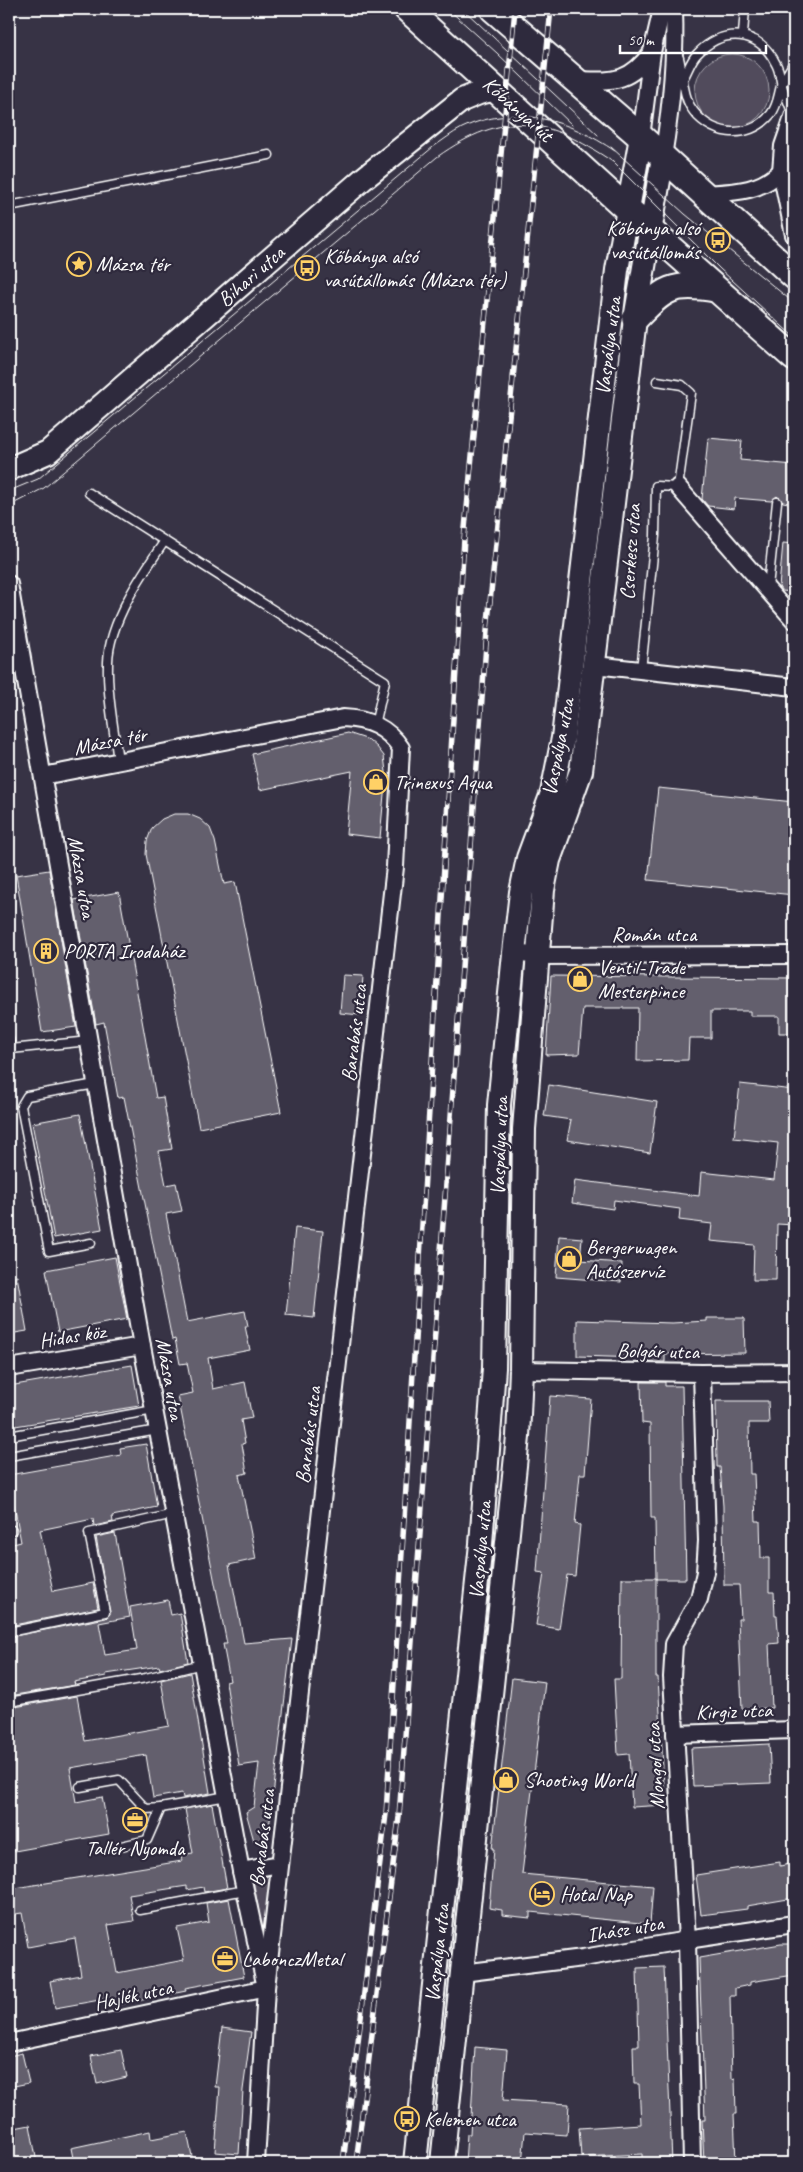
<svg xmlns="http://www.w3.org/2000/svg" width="803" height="2172" font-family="Caveat,sans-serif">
  <rect width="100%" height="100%" fill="#373345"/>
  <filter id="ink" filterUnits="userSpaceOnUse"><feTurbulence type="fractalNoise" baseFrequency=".02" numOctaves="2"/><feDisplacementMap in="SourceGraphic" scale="10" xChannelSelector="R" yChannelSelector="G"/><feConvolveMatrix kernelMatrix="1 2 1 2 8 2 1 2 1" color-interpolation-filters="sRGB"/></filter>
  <g filter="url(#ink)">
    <g fill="#514c5c" stroke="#a8a6ae">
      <circle cx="732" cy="91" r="37"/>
      <path d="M272,1876L266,1929H262L253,1878Z"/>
    </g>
    <g fill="#635f6d" stroke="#fff">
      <path d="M708,438L742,441L740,460L794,465V504L783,502L777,496L771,501L735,498L734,509L708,506L702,499Z"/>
      <path d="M783,543L794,544V592L782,591L779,587Z"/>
      <path d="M348,733L369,740L377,747L384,756L386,772L380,838L346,834L352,771L260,790L252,754Z"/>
      <path d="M658,788L794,802V895L648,880Z"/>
      <path d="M174,814H188L200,819L210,828L215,841L224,884L235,882L281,1112L199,1128L146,854L147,841L152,828L162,819Z"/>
      <path d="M49,870L76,1027L42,1032L16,875Z"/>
      <path d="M119,892L156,1098L163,1097L172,1149L159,1151L166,1185L176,1183L182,1211L166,1214L187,1322L245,1311L248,1326H245L250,1350L208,1358L213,1389L245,1382L252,1418L241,1420L245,1443L242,1444L247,1473L239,1475L256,1559L229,1565L244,1643L292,1639L267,1845L254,1841L246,1812L254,1807L259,1763L239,1766L226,1682L230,1681L223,1644H227L178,1396L193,1393L187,1363L180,1364L175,1339L172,1340L124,1097L118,1098L104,1022L96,1024L74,900Z"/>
      <path d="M343,975L363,976L360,1015L340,1013Z"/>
      <path d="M551,976L794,978V1033H779V1016H750V1011H711V1038H689L688,1060L637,1061L638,1008H583L579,1054L546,1055Z"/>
      <path d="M740,1084L794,1090V1225L777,1224L776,1280H753L754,1245L710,1241L712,1224L679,1220L680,1209L614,1200L613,1209L572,1203L575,1180L699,1196L701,1172L774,1180L778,1143L734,1138Z"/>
      <path d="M549,1085L657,1102L650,1153L567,1140L571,1120L544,1116Z"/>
      <path d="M80,1114L102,1229L54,1238L32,1123Z"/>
      <path d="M295,1228L323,1231L314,1318L286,1315Z"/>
      <path d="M559,1236L582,1238L580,1260L622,1263L621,1282L556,1277Z"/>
      <path d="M115,1257L127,1319L58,1332L46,1270Z"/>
      <path d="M17,1276L27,1331L9,1334V1277Z"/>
      <path d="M707,1318H744L745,1353L665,1354V1362H641V1358L577,1356V1320L672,1323L707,1321Z"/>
      <path d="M132,1365L139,1406L9,1427V1386Z"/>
      <path d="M641,1382H665V1386H682L686,1579H656L655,1518H651L650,1424L642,1423Z"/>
      <path d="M550,1396L591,1399L585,1474H580L575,1524L580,1525L575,1576L567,1575L559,1629L536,1625L544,1573L537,1572Z"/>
      <path d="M716,1401H768L769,1423H749L750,1474H754L756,1521H760L761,1558H769V1592H774L775,1616H777L779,1643L769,1644L772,1708L742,1709L738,1619H741L739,1585H724L723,1506L720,1467H717Z"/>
      <path d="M146,1444L157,1507L112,1516L113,1522L94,1526L93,1519L40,1530L53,1591L93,1583L98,1608L9,1626V1545L21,1542L14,1504L9,1505V1475L121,1455L120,1448Z"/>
      <path d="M115,1533L130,1617L99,1623L105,1655L137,1650L130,1607L168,1600L171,1615L180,1613L188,1662L160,1669L159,1666L106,1674V1676L74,1682L75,1685L9,1696V1637L106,1618L110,1614L96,1537Z"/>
      <path d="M622,1578H656V1677H658L665,1805L632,1807L629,1754L618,1755L614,1679H621Z"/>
      <path d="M190,1673L210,1793L183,1798L182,1793L153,1798L146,1755L70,1768L76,1802L102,1797L109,1834L9,1852V1708L77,1696L85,1741L169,1726L161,1680Z"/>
      <path d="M512,1678L545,1682L522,1874L653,1886L650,1924L530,1912V1918L502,1915V1910L489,1908L494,1849H492Z"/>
      <path d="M769,1744L771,1783L693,1786L691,1748Z"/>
      <path d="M212,1804L227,1888L204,1892L203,1887L187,1890V1886L129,1895L134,1921L108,1925L117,1973L184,1960L177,1928L209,1922L206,1903L229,1899L244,1977L185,1988L186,1991L113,2006L111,1998L55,2008L50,1981L81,1975L75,1938L28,1947L22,1913L9,1915V1889L182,1861L181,1855L193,1853L185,1809Z"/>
      <path d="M780,1862V1866L794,1863V1898L747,1906V1909L701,1915L696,1875Z"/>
      <path d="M781,1944H794V1975L750,1982V1985L735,1988V1996H730L732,2079L735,2078L736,2114H734L736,2163H704L702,2120H705L699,1958Z"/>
      <path d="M664,1967L672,2163H642V2154L581,2157L579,2128L641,2124L639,2084H634L633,2046H639L637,1968Z"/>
      <path d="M222,2028L251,2032L243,2090L239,2154L215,2152L220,2087H215Z"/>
      <path d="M475,2047L507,2050L503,2100L569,2104L567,2135L525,2132L522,2163H465L467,2134H470Z"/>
      <path d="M121,2050L127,2077L97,2084L91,2056Z"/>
      <path d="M22,2053L29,2083L9,2087V2056Z"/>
      <path d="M30,2125L37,2163H9V2129Z"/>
      <path d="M150,2131L151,2139L187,2132L193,2161L74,2163L71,2148Z"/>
    </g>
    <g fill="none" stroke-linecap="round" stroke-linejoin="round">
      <defs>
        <g id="lane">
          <path d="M743,34L745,9"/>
          <path d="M679,58C683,73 682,92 690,106C708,136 748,142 771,114C778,105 778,96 781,86C784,78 790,70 794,62"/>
          <path d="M684,77C688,70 691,60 697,54C723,27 759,29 776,64C780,71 780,78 782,86C785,96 790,105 793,115"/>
          <path d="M9,206L269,155"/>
          <path d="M89,493L385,681L375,725"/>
          <path d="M768,587L777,502"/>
          <path d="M641,670L655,536L656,486L678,487L691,393L682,385L657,381"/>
          <path d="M118,761C114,729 107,695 108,662C109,622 142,574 164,542"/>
          <path d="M9,1039L11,1049L89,1041"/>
          <path d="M91,1243L49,1251L21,1106L27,1096L96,1084"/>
          <path d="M9,1436L154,1410"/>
          <path d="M9,1456L158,1430"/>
          <path d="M9,1531L12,1530"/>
          <path d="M9,1632L105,1612L89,1533L174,1514"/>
          <path d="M9,1702L146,1678L202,1664"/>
          <path d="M80,1787L119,1780L146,1809L161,1808"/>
          <path d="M121,1846L147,1840L161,1808L227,1796"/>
          <path d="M140,1910L245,1890"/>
        </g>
        <g id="street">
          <path d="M576,80C613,81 628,84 652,52"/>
          <path d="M794,114L783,146L781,171L794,235"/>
          <path d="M641,137L652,52L662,9"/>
          <path d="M663,157C671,108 676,58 674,9"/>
          <path d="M703,194C732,192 759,193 781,171"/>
          <path d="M678,487L794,620"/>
          <path d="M9,584L142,1346L241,1871L266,1988L9,2043"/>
          <path d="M595,665L794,687"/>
          <path d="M43,776L343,718C368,719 387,727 401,748L395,867L266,1988L256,2163"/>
          <path d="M514,953L539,956L794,955"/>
          <path d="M9,1368L142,1346"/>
          <path d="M521,1370L702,1373L794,1372"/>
          <path d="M675,1734L794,1730"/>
          <path d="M241,1871L280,1864"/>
          <path d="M462,1973L583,1958L687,1940L794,1924"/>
          <path d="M692,2163L687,1940L672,1677L674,1644L699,1599L705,1572L707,1541L702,1373"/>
        </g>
        <g id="secondary">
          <path d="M9,469L48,452L363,179L462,100L479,93L496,89"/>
          <path d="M415,2163L481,1544L494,1368L499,1105L514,953L521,892L528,858L552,793L563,738L617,270L641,137"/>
          <path d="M442,2163L518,1437L521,1370L524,1129L543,890L549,860L581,771L635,319L663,157"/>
        </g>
        <g id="primary">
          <path d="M407,9L649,229L794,358"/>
          <path d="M493,9L641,137L794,276"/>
          <path d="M635,319C664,288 673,282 715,289"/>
        </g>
      </defs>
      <use href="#lane" stroke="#fff" stroke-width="11"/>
      <use href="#street" stroke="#fff" stroke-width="20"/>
      <use href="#secondary" stroke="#fff" stroke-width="26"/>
      <use href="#primary" stroke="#fff" stroke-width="29"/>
      <use href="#lane" stroke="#2f2a3d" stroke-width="8"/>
      <use href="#street" stroke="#2f2a3d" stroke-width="16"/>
      <use href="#secondary" stroke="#2f2a3d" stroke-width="22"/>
      <use href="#primary" stroke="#2f2a3d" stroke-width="25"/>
      <g stroke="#fff" stroke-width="1">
        <path d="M448,9L497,53L572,125"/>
        <path d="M463,9L598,135"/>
        <path d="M611,147L685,214L794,303"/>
        <path d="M609,158L720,269L794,337"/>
        <path d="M9,491L38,479L433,147C442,141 452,133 462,128C515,103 569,120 615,151"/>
        <path d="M9,506L44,488L437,157C505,109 546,117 613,162"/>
      </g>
      <defs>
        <g id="rail">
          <path d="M343,2163L386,1814L464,539L515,9"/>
          <path d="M356,2163L399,1817L487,631L551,9"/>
        </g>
      </defs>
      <use href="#rail" stroke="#fff" stroke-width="5.5"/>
      <use href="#rail" stroke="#2f2a3d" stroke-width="4" stroke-dasharray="11" stroke-linecap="butt"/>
    </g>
  </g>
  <defs>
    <symbol id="bus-ring" viewBox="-11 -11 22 22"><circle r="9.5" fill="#2f2a3d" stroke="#ffd166" stroke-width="1.5"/><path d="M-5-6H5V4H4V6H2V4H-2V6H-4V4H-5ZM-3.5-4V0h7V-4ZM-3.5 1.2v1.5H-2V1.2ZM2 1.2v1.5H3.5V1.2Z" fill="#ffd166"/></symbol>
    <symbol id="sight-ring" viewBox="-11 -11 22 22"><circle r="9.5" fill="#2f2a3d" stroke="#ffd166" stroke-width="1.5"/><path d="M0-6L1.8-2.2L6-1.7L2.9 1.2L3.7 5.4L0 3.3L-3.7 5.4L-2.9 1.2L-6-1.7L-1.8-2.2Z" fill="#ffd166"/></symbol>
    <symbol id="shop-ring" viewBox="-11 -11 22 22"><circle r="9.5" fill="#2f2a3d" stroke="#ffd166" stroke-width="1.5"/><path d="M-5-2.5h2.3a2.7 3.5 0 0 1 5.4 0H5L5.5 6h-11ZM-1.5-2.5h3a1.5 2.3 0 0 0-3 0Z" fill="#ffd166"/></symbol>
    <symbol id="building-ring" viewBox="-11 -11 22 22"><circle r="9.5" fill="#2f2a3d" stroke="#ffd166" stroke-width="1.5"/><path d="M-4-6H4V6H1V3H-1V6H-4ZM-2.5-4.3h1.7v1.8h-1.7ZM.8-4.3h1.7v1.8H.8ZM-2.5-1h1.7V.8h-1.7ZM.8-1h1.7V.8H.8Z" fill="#ffd166"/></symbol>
    <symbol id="office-ring" viewBox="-11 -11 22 22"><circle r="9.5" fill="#2f2a3d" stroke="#ffd166" stroke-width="1.5"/><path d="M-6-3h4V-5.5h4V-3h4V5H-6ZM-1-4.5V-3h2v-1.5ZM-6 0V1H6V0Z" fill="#ffd166"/></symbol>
    <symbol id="hotel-ring" viewBox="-11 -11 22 22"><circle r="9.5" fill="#2f2a3d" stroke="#ffd166" stroke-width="1.5"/><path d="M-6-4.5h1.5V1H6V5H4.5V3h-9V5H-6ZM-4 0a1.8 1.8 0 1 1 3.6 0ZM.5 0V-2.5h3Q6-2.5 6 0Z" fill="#ffd166"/></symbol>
  </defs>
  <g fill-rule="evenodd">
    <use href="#bus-ring" x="704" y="226" width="28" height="28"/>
    <use href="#sight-ring" x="65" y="250" width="28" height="28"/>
    <use href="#bus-ring" x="293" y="254" width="28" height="28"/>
    <use href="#shop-ring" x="362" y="768" width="28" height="28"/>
    <use href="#building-ring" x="32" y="937" width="28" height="28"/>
    <use href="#shop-ring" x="566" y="965" width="28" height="28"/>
    <use href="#shop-ring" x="555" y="1245" width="28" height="28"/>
    <use href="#shop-ring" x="492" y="1766" width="28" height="28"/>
    <use href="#office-ring" x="121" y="1806" width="28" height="28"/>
    <use href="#hotel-ring" x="528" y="1880" width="28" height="28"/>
    <use href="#office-ring" x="211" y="1945" width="28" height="28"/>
    <use href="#bus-ring" x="393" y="2105" width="28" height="28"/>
  </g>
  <g text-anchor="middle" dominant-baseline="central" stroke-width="4.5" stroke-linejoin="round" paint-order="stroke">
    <g font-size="21" fill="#fff" stroke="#2f2a3d">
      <text transform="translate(518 109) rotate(42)">Kőbányai út</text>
      <text transform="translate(251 276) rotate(-41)">Bihari utca</text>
      <text transform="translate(608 346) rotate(-83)">Vaspálya utca</text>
      <text transform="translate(630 552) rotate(-86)">Cserkesz utca</text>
      <text transform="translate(110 741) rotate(-11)">Mázsa tér</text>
      <text transform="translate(558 747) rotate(-79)">Vaspálya utca</text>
      <text transform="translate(82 877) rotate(80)">Mázsa utca</text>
      <text x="654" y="934">Román utca</text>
      <text transform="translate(354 1033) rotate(-83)">Barabás utca</text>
      <text transform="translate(499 1146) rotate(-88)">Vaspálya utca</text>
      <text transform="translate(72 1336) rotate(-9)">Hidas köz</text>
      <text transform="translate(658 1351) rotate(1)">Bolgár utca</text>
      <text transform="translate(170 1379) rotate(80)">Mázsa utca</text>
      <text transform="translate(308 1435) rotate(-83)">Barabás utca</text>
      <text transform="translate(480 1550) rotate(-85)">Vaspálya utca</text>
      <text transform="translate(734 1711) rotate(-2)">Kirgiz utca</text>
      <text transform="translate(655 1766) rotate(-93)">Mongol utca</text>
      <text transform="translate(262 1838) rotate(-83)">Barabás utca</text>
      <text transform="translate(625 1929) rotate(-10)">Ihász utca</text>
      <text transform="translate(437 1953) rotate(-84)">Vaspálya utca</text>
      <text transform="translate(133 1995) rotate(-12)">Hajlék utca</text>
    </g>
    <g font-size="21" fill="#fff" stroke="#2f2a3d" text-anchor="start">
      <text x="700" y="228" text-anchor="end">Kőbánya alsó<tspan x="700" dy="24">vasútállomás</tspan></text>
      <text x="324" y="256">Kőbánya alsó<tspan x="324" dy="24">vasútállomás (Mázsa tér)</tspan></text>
      <text x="96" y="264">Mázsa tér</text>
      <text x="394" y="782">Trinexus Aqua</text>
      <text x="64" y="951">PORTA Irodaház</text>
      <text x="598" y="967">Ventil-Trade<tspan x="598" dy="24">Mesterpince</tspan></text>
      <text x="586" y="1247">Bergerwagen<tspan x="586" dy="24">Autószervíz</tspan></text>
      <text x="524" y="1780">Shooting World</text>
      <text x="135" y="1848" text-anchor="middle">Tallér Nyomda</text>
      <text x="560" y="1894">Hotal Nap</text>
      <text x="242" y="1959">LabonczMetal</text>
      <text x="424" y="2119">Kelemen utca</text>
    </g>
  </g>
  <rect width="803" height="2172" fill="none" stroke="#2f2a3d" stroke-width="30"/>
  <rect x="15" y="15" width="773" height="2142" fill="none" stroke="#fff" stroke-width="2" filter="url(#ink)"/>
  <path d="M620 45v8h146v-8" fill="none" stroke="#ffffff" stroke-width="2.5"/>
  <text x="628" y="45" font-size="15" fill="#ffffff" stroke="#2f2a3d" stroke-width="4" paint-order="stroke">50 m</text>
</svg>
